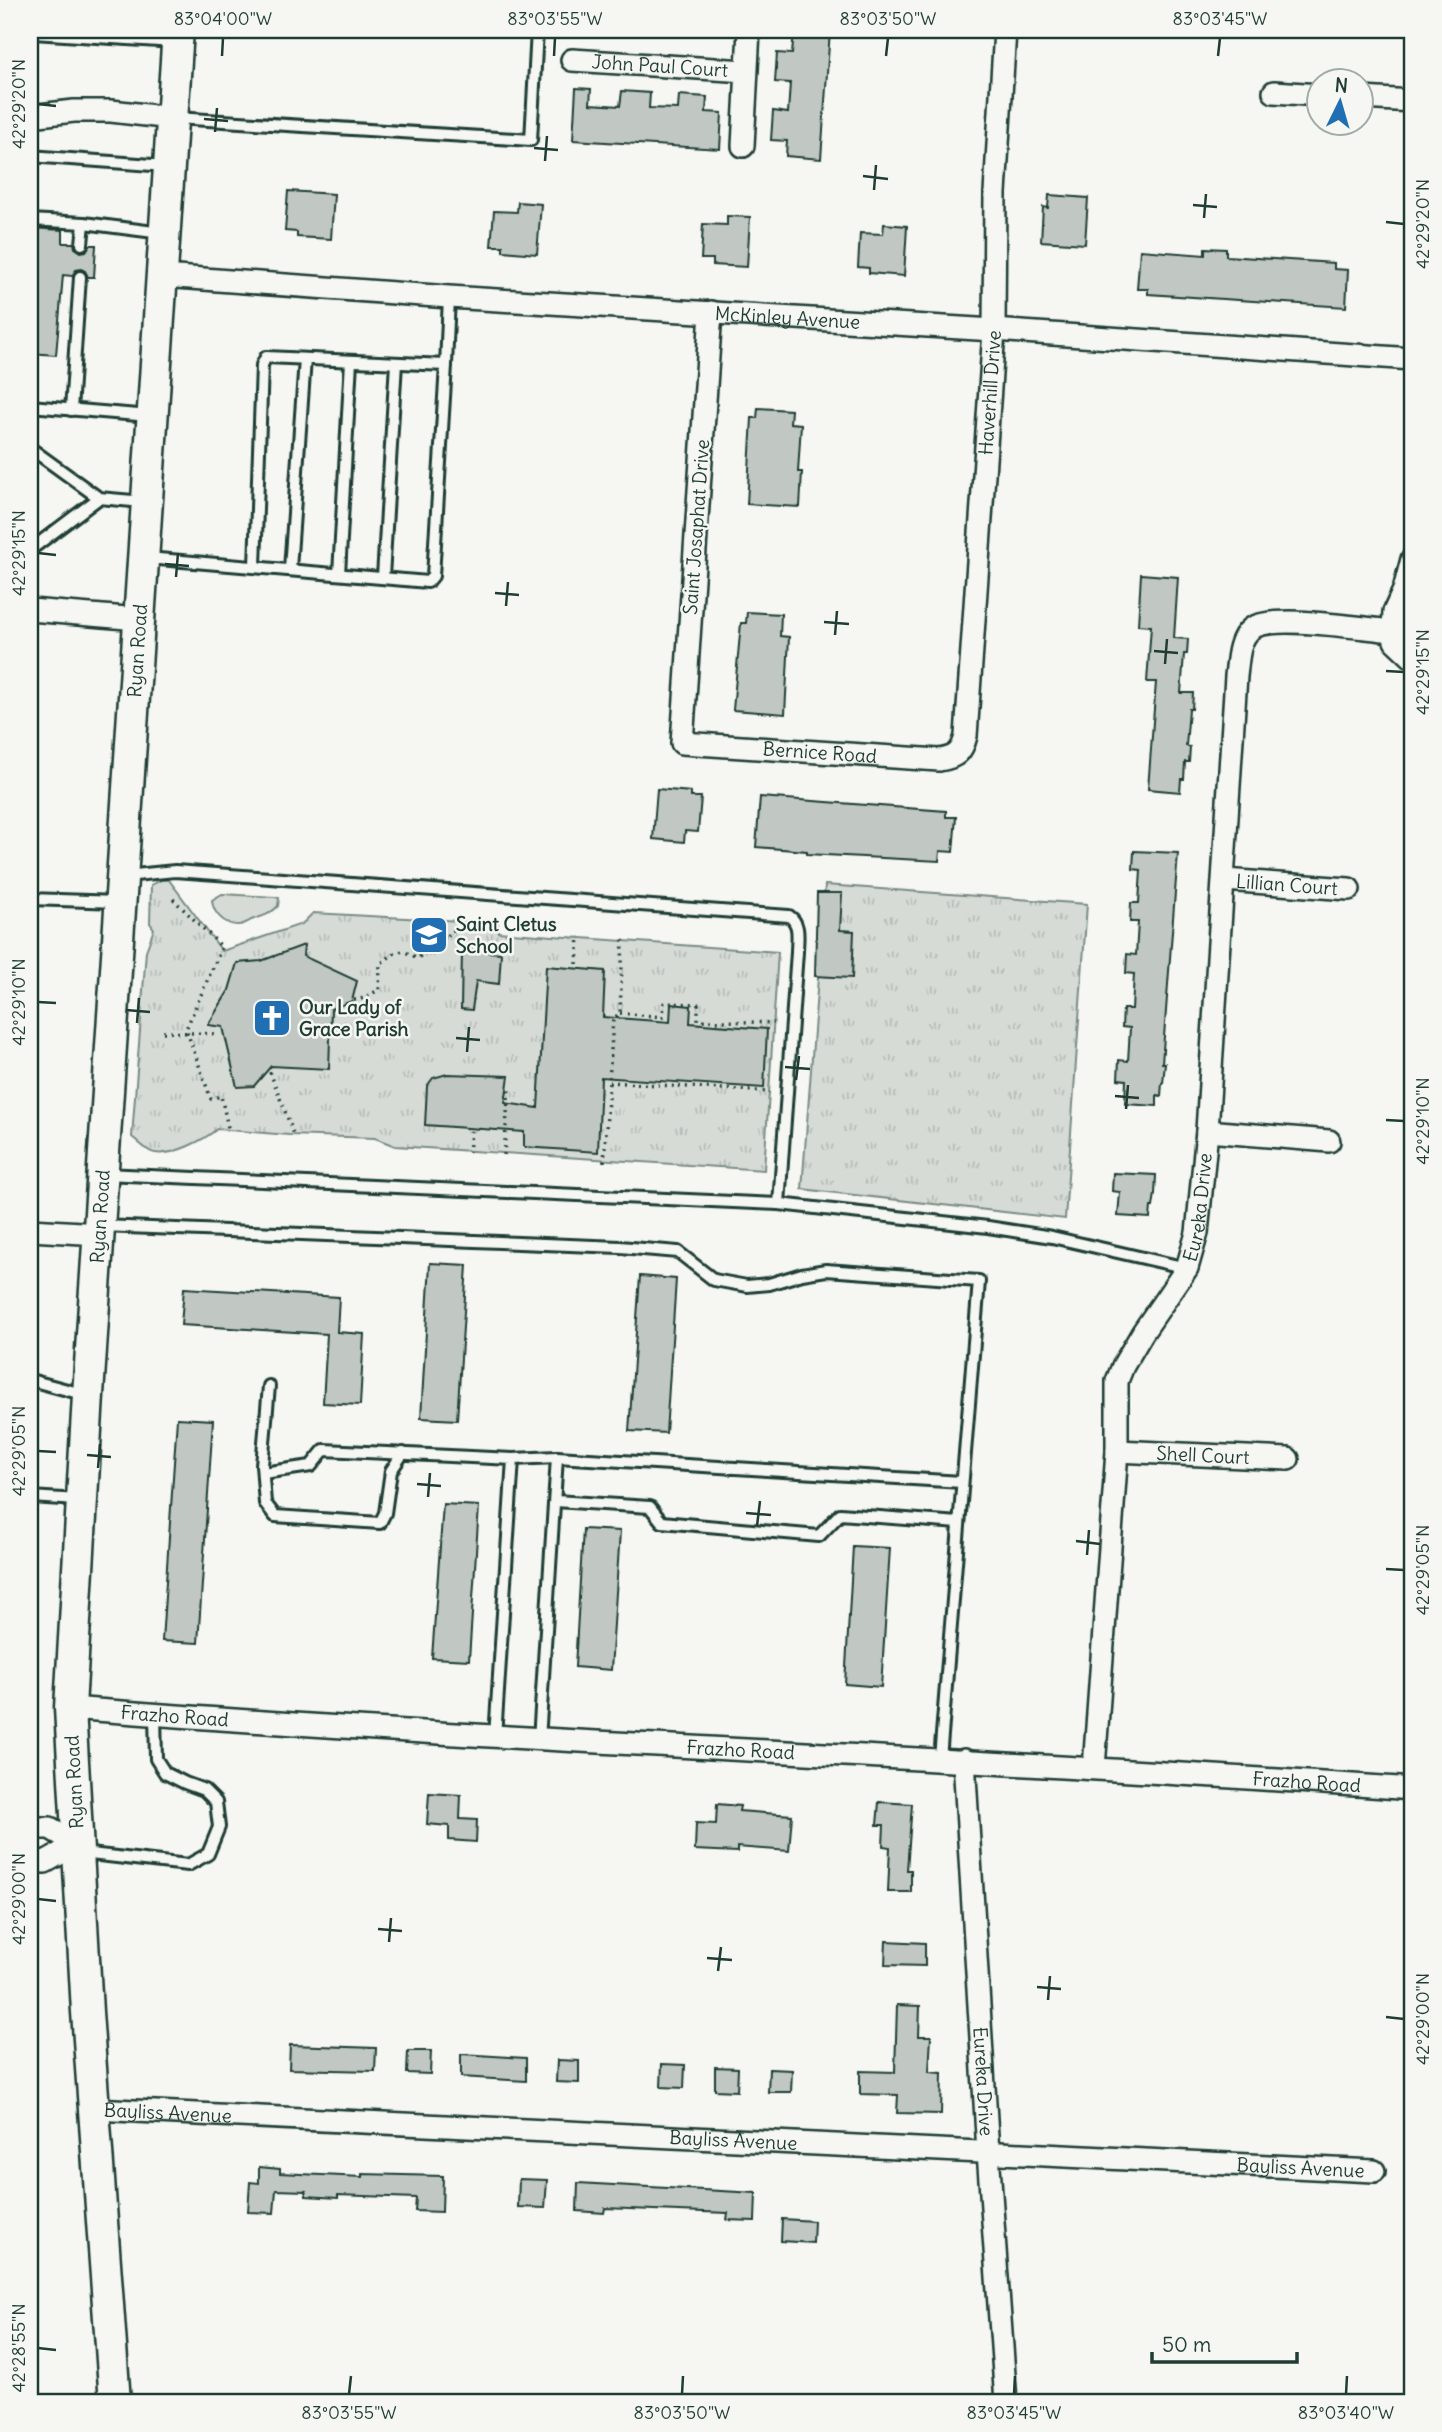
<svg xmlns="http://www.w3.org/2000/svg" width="1442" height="2432" font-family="Delius,sans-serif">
  <defs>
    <pattern id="grass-tufts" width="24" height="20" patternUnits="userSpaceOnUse" patternTransform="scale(1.75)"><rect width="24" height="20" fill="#d6dbd6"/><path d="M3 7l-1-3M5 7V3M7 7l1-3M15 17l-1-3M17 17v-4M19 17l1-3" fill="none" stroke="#b7bdb8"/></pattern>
  </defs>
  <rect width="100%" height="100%" fill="#f6f6f2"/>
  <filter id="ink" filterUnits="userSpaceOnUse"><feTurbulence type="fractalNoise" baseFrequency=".0143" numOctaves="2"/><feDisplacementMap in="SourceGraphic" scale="14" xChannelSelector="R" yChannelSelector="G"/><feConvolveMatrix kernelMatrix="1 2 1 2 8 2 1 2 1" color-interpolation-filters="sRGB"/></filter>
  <g filter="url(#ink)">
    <g fill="url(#grass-tufts)" stroke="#7a8c85" stroke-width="2">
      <path d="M161,880H169L222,951L302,924L313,913L498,923V932L778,952L764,1170L395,1146L375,1138L289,1135L217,1129C204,1140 173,1156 155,1153C147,1152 139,1142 132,1137L146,951L154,929L150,923L151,885Z"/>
      <path d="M825,885L1087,904L1065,1219L802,1189Z"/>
    </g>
    <path fill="#d6dbd6" stroke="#7a8c85" stroke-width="2" d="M222,894L275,897L279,898L278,906C271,914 263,916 254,919C248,921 244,925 238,925C224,925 213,913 212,900Z"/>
    <g fill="#c1c8c3" stroke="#1f3d34" stroke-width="2">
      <path d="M794,30H830L821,159L786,156L787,141L771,140L773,111L788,113L790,83L775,82L777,53L792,54Z"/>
      <path d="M576,88L591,89L590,104L620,106L622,91L650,93L649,108L678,109L679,95L707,97L706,112L722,113L720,149L573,140Z"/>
      <path d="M288,191L334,194L331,239L297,237V232L285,231Z"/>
      <path d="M1049,195L1088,198L1085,244L1041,241L1043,207L1048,208Z"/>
      <path d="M518,202L541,204L537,254L503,251V246H491L494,211L517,212Z"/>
      <path d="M727,216L750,217L747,267L713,265V259H701L703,224L727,225Z"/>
      <path d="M884,224L907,226L904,276L869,273V268L858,267L860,233L883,234Z"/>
      <path d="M30,228L63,230V243H74L75,248L81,252L86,251L90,245H96L94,277H88L85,271L81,269L76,270L72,276L63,275L56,355L30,353Z"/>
      <path d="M1205,248L1226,249V256L1334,263V269L1348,270L1346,307L1148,294V289H1137L1140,250L1205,255Z"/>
      <path d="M758,408L791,410L790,423L801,424L798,472H802L800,507L747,504L752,418H757Z"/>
      <path d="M1141,574L1178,577L1174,638L1188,639L1187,654H1184L1181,693H1193L1192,709H1189L1186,746L1190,747L1189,762H1185L1184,779H1181L1180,792L1148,789L1156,682H1147L1151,626L1138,625Z"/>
      <path d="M747,612L781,614L780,636L789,637L785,714L733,710L741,623H746Z"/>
      <path d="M657,789L691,792V797H701L698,832L685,831L684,842L653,839Z"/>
      <path d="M760,797L946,811V817H956L953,852L940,851L939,861L807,854V851L756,847Z"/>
      <path d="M1134,851L1178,853L1162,1063H1165L1163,1083H1162L1161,1096L1157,1095V1106L1125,1104L1126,1080L1118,1079L1119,1060L1128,1061L1130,1028L1122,1027L1123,1009H1132L1134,974L1126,973L1127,954L1136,955L1138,922H1130L1131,903H1139L1141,870L1133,869Z"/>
      <path d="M817,893H842L840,930L854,931L852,978L815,976Z"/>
      <path d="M304,945L303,956L357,981L352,1001L331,1009L329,1069L271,1066L254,1086L237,1087L223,1027L208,1025L229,990L237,963L261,961Z"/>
      <path d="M462,950L501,953L499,984L476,981L472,1010L461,1009Z"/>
      <path d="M546,966L605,971L603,1017L670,1022L671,1004L691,1006L690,1023L767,1029L764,1088L601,1077L598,1152L524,1147V1132L425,1125L427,1086L433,1078L447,1074L509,1076L505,1103L538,1108Z"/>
      <path d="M1113,1173L1156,1175L1155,1194L1153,1207H1151L1150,1218L1118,1216L1120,1192L1112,1191Z"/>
      <path d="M430,1263L467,1265L457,1420L421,1418Z"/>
      <path d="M640,1276L676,1279L666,1433L629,1431Z"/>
      <path d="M184,1288L339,1297L337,1332L364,1334L360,1405L323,1403L327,1334L181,1325Z"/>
      <path d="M177,1418L213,1420L198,1643L162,1641Z"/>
      <path d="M443,1504L479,1506L469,1660L432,1658Z"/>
      <path d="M583,1529L620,1531L611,1670L575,1667Z"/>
      <path d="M853,1546L890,1548L881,1687L845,1684Z"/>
      <path d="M429,1793L461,1795L460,1819L477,1820L476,1842L449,1840V1826L427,1824Z"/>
      <path d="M879,1802L912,1804L907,1870H911V1892H888L890,1847L883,1846L884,1825H877Z"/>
      <path d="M717,1804L740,1806L739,1811L792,1815L789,1851L737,1847V1852L695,1850L696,1823L716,1824Z"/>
      <path d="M886,1941L925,1943V1966L885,1965Z"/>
      <path d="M897,2005L920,2006L919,2036H931L929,2072L942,2073L941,2114L897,2113L898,2095L860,2094V2071L895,2072Z"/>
      <path d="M290,2045L376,2048L375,2071L289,2069Z"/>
      <path d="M408,2051H431L430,2074L407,2073Z"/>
      <path d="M461,2054L526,2058V2081L461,2077Z"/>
      <path d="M557,2060L579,2061V2083L556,2082Z"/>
      <path d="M662,2064L685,2065L684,2088L661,2087Z"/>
      <path d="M715,2067L738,2068L737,2091L715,2090Z"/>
      <path d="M769,2069L792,2070L791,2092H768Z"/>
      <path d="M259,2167L280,2169V2173L362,2177V2174L443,2176L442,2212L415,2211L416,2198L338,2195V2198L306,2196V2191L276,2190L274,2213L248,2212L250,2182L259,2183Z"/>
      <path d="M519,2179L547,2180L545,2208L518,2207Z"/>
      <path d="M578,2183L756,2193L755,2221L727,2220L728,2213L605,2208L604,2213L577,2211Z"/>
      <path d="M782,2219L814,2221L813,2243L781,2241Z"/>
    </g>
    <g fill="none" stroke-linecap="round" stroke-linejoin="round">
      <defs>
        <g id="service">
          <path d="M34,30L33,33L175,42"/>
          <path d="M175,118L531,140L537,30"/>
          <path d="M30,156L166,166"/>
          <path d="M30,220L84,223L162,233"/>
          <path d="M82,244L84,223"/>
          <path d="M30,406L150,416"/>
          <path d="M71,410L80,277"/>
          <path d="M30,448L99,498L144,502"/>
          <path d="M30,550L99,498"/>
          <path d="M147,558L428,582L433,576L446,365"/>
          <path d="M255,566L262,365L266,357L446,365L449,297"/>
          <path d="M290,569L305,359"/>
          <path d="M339,574L351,361"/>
          <path d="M383,577L396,363"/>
          <path d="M125,876L175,871L789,916C801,924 797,939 797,952L779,1204"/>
          <path d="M30,899L118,902"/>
          <path d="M104,1174L779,1204L988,1227L1052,1237L1187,1268"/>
          <path d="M102,1226L620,1247L678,1252L714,1280L747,1286L769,1284L802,1274L826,1270L979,1281L940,1759"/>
          <path d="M30,1380L86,1395"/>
          <path d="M269,1386L262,1465L265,1503L275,1516L380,1523L385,1513L391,1471L403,1453"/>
          <path d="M513,1459L557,1457"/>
          <path d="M263,1473L311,1466L324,1450L513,1459L495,1737"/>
          <path d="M30,1497L79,1500"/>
          <path d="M555,1501L650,1507L662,1522L819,1536L840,1514L959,1523"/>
          <path d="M539,1740L557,1457L962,1482"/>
          <path d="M81,1853L188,1865L208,1854L219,1827L216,1802L204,1790L185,1783L165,1773L156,1759L155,1714"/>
        </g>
        <g id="minor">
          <path id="s1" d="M572,60L746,71"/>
          <path d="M1274,92L1320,95"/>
          <path d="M1362,98L1412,101"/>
          <path d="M30,116L74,111H111L172,118"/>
          <path d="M743,146L749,30"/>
          <path id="s2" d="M163,276L449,297L994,330L1412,359"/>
          <path id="s3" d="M711,312L682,743L939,760C956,758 962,752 966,736L994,330L995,193L1005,30"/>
          <path d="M30,610L139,619"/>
          <path d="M1393,631L1394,612L1404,590L1412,559"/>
          <path id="s4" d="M1224,880L1349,889"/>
          <path d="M1207,1131L1329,1141"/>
          <path d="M30,1230L100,1234"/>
          <path id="s5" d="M1117,1451L1288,1459"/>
          <path id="s6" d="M70,1708C517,1743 965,1757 1412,1789"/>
          <path id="s7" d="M964,1760L988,2152L1006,2402"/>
          <path id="s8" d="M1094,1768L1117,1451V1381L1123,1366L1143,1332L1187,1268L1197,1233L1207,1131L1236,676C1238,661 1238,639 1251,629C1271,613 1364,629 1393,631L1395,641L1412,657"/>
          <path d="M30,1828H50L77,1844"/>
          <path d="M30,1861L45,1862L77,1844"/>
          <path id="s9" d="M94,2109L1374,2171"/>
        </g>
        <g id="secondary">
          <path id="s10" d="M115,2402L87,2012L70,1708L88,1395L178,30"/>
        </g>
      </defs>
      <use href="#service" stroke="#1f3d34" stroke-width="16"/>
      <use href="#minor" stroke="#1f3d34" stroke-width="26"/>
      <use href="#secondary" stroke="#1f3d34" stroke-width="35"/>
      <g stroke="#1f3d34" stroke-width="3.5" stroke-dasharray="2 5" stroke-linecap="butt">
        <path d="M173,899L222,947L186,1029L211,1099L221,1096L229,1132"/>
        <path d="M577,964L579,936"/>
        <path d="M354,1000L361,999L379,990L380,964L395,953L403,951L418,958L457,928"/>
        <path d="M620,1013L663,1017L664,1003L698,1004V1020L774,1023"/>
        <path d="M163,1032L217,1034"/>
        <path d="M270,1072L294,1135"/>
        <path d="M609,1082L770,1092"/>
        <path d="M469,1153L471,1131"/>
        <path d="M504,1155L509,1087"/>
        <path d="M604,1162L613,1019L620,1013L623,939"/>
      </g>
      <use href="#service" stroke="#f6f6f2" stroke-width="10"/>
      <use href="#minor" stroke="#f6f6f2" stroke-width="21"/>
      <use href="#secondary" stroke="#f6f6f2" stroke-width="30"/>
    </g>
  </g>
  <path fill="none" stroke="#1f3d34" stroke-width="2.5" d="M222,56L223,38M554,56L555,38M886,56L888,38M1218,56L1220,38M38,104L56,106M204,119L228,121M215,132L217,108M534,148L558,150M545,161L547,136M863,176L888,179M874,190L876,165M1193,205L1217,207M1204,218L1206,194M1386,222L1404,224M38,553L56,555M165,564L189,566M176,577L178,553M495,593L519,595M506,606L508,582M824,622L849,624M835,635L837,611M1154,651L1178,653M1165,664L1167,639M1386,671L1404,672M38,1002L56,1003M126,1010L150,1012M137,1023L139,998M456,1038L480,1040M467,1052L469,1027M785,1067L810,1069M796,1080L799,1056M1115,1096L1139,1098M1126,1109L1128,1085M1386,1120L1404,1121M38,1451L56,1452M87,1455L111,1457M98,1468L100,1444M417,1484L441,1486M428,1497L430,1473M746,1513L771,1515M757,1526L760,1501M1076,1541L1100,1544M1087,1555L1089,1530M1386,1569L1404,1570M38,1899L56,1901M378,1929L402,1931M389,1942L391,1918M707,1958L732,1960M718,1971L721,1947M1037,1987L1061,1989M1048,2000L1050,1976M1386,2017L1404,2019M38,2348L56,2350M349,2394L351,2376M682,2394L683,2376M1014,2394L1015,2376M1346,2394L1347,2376"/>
  <defs>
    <symbol id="school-square" viewBox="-11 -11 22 22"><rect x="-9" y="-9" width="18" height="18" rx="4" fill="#1f6fb2" stroke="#f6f6f2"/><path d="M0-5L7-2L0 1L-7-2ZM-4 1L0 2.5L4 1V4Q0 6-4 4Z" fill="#fff"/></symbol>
    <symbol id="church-square" viewBox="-11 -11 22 22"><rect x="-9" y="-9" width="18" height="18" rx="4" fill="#1f6fb2" stroke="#f6f6f2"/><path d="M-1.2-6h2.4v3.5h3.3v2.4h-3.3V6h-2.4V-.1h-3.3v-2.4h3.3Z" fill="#fff"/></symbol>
  </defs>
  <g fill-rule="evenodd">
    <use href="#school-square" x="407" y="913" width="44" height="44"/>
    <use href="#church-square" x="250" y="996" width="44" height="44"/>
  </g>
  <g text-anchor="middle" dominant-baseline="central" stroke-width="5" stroke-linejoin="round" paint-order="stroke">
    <g font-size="19" fill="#1f3d34" stroke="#f6f6f2">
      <text stroke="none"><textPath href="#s1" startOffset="88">John Paul Court</textPath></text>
      <text stroke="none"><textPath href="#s2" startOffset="626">McKinley Avenue</textPath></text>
      <text stroke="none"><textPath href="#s3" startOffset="1073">Haverhill Drive</textPath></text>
      <text transform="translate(696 527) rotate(-86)">Saint Josaphat Drive</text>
      <text stroke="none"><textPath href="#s10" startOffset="1755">Ryan Road</textPath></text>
      <text stroke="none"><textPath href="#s3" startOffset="570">Bernice Road</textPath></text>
      <text stroke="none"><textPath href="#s4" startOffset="63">Lillian Court</textPath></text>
      <text stroke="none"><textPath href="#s8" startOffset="583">Eureka Drive</textPath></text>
      <text stroke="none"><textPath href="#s10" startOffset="1188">Ryan Road</textPath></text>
      <text stroke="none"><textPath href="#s5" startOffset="86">Shell Court</textPath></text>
      <text stroke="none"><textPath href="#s6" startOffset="105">Frazho Road</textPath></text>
      <text stroke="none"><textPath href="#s6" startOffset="672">Frazho Road</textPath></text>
      <text stroke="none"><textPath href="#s6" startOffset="1239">Frazho Road</textPath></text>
      <text transform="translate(74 1782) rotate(-93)">Ryan Road</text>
      <text stroke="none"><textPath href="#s7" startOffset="322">Eureka Drive</textPath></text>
      <text stroke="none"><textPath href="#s9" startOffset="74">Bayliss Avenue</textPath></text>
      <text stroke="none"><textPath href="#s9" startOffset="640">Bayliss Avenue</textPath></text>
      <text stroke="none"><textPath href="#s9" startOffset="1208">Bayliss Avenue</textPath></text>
    </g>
    <g font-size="19" font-weight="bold" fill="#1f3d34" stroke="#f6f6f2" text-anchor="start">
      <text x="456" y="924">Saint Cletus<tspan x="456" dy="22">School</tspan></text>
      <text x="299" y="1007">Our Lady of<tspan x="299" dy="22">Grace Parish</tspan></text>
    </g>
  </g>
  <rect width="1442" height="2432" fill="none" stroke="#f6f6f2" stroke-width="77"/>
  <g transform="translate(1340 102) rotate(5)"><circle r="33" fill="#f6f6f2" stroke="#a0aca6" stroke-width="2"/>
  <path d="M0-5L12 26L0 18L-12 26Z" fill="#1f6fb2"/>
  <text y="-10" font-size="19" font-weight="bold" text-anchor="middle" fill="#1f3d34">N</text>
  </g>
  <path d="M1152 2352v10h145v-10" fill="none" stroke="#1f3d34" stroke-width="3.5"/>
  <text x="1162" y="2352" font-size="21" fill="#1f3d34" stroke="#f6f6f2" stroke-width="5" paint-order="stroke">50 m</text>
  <rect x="38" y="38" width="1366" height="2356" fill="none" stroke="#1f3d34" stroke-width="2.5"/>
  <g font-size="18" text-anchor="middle" fill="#1f3d34">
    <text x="223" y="25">83°04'00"W</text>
    <text x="555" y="25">83°03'55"W</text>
    <text x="888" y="25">83°03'50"W</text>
    <text x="1220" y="25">83°03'45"W</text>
    <text transform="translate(19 104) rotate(-90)" y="6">42°29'20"N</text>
    <text transform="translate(1423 224) rotate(-90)" y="6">42°29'20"N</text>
    <text transform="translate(19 553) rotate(-90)" y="6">42°29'15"N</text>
    <text transform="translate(1423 672) rotate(-90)" y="6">42°29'15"N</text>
    <text transform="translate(19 1002) rotate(-90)" y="6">42°29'10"N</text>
    <text transform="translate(1423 1121) rotate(-90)" y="6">42°29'10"N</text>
    <text transform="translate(19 1451) rotate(-90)" y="6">42°29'05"N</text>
    <text transform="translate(1423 1570) rotate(-90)" y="6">42°29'05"N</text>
    <text transform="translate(19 1899) rotate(-90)" y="6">42°29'00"N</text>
    <text transform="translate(1423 2019) rotate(-90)" y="6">42°29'00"N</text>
    <text transform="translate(19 2348) rotate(-90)" y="6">42°28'55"N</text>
    <text x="349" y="2419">83°03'55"W</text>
    <text x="682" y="2419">83°03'50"W</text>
    <text x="1014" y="2419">83°03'45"W</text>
    <text x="1346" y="2419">83°03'40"W</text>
  </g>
</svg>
